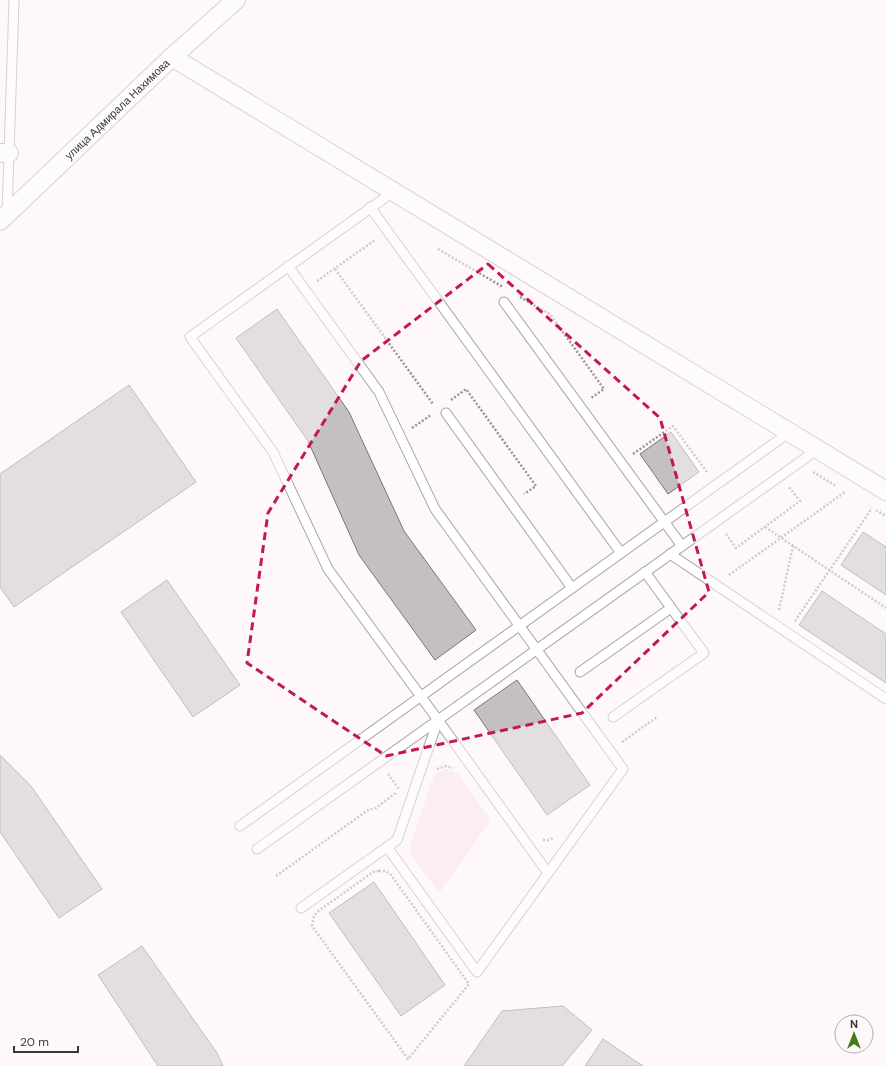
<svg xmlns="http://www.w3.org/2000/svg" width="886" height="1066" font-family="'DM Sans',sans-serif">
  <rect width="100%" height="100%" fill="#fef8fa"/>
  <path fill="#fbe1ea" d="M446,769L455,772L458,774L491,820L439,893L412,856L410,850V846L434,776L438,772Z"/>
  <g fill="#c4bfc1" stroke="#7a7577">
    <path d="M277,309L349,412L404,531L476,630L435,660L359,555L308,441L236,338Z"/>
    <path d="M129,385L196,482L14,607L0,587V474Z"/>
    <path d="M671,432L699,472L668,494L640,454Z"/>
    <path d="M863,532L886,547V595L841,565Z"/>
    <path d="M167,580L240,685L193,717L121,612Z"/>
    <path d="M822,591L886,634V683L799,625Z"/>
    <path d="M517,680L590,785L547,815L474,710Z"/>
    <path d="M0,755L31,786L102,889L59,918L0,832Z"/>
    <path d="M374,882L445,985L401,1016L329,913Z"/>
    <path d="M142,946L217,1053L223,1066H158L98,975Z"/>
    <path d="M563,1006L592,1030L562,1066H464L502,1011Z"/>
    <path d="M603,1039L643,1066H585Z"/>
  </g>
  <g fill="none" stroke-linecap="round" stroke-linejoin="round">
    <defs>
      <g id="service">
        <path d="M393,192L190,337L273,452L328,569L438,720"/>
        <path d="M7,214L14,0"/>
        <path d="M288,266L379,392L435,509L623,769L477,972L387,847L397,840L438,720L818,449"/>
        <path d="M504,302L682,546"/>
        <path d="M446,413L572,588"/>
        <path d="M621,553L790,432"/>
        <path d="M670,554L886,699"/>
        <path d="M580,672L671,608"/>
        <path d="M613,717L704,653L645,572"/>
        <path d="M240,826L621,553L370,207"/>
        <path d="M257,849L438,720L548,873"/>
        <path d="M301,908L387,847"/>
      </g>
      <g id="minor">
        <path d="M172,57L886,491"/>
        <path d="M0,153H9"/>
        <path id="s1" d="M0,221L172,57L236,0"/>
      </g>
    </defs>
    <use href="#service" stroke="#a7a2a4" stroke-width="11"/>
    <use href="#minor" stroke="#a7a2a4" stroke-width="20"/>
    <g stroke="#989495" stroke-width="2.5" stroke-dasharray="2 2" stroke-linecap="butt">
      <path d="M438,249L503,287"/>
      <path d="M335,269L433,404"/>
      <path d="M317,281L375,240"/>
      <path d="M520,297L550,314L604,389L591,398"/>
      <path d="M451,400L466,389L536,486L524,494"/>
      <path d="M412,428L431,415"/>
      <path d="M633,454L673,426L707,472"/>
      <path d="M813,472L836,486"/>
      <path d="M876,510L886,516"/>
      <path d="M765,527L886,608"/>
      <path d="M726,534L736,548L800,501L789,487"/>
      <path d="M729,575L845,492"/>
      <path d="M779,610L793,546"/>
      <path d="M795,621L872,508"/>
      <path d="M622,742L657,717"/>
      <path d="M437,769L446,766L453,768"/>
      <path d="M388,774L399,789"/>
      <path d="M543,840H548L554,838"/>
      <path d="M379,871H386L391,875L469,984L408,1059L312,926L314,916L317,912L373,872Z"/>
      <path d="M276,876L368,810L376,808L397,792"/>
    </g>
    <use href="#service" stroke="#fff" stroke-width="9"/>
    <use href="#minor" stroke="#fff" stroke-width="18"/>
  </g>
  <path d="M0 0H886V1066H0ZM488,264L660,418L709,592L582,713L386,756L247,663L268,513L361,361Z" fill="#fef8fa" fill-opacity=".55" fill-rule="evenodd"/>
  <path fill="none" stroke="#c2185b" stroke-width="3" stroke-dasharray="8 5" stroke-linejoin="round" d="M488,264L660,418L709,592L582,713L386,756L247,663L268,513L361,361Z"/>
  <g text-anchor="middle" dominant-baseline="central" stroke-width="3" stroke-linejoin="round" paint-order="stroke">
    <g font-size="11" fill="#3a3839" stroke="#fef8fa">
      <text stroke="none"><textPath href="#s1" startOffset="162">улица Адмирала Нахимова</textPath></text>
    </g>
  </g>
  <g transform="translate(854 1034)"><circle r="19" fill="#fef8fa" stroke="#b0abad"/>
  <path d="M0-3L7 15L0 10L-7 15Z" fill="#427b14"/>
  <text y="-6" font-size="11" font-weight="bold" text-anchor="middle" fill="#3a3839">N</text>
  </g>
  <path d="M14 1046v6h64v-6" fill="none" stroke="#3a3839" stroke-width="2"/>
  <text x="20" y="1046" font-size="12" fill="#3a3839" stroke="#fef8fa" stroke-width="3" paint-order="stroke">20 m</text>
</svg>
